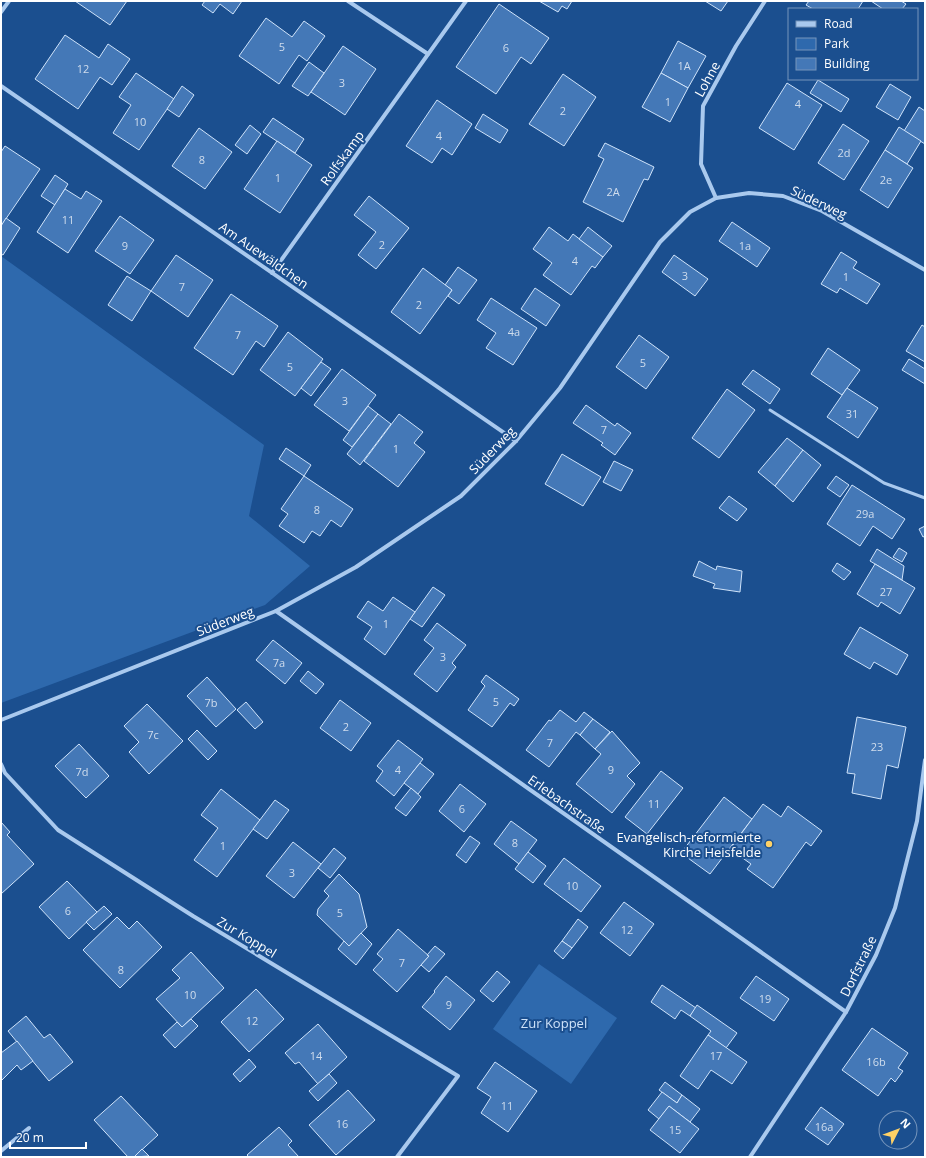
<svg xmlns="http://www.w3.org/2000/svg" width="926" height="1158" font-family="'Open Sans',sans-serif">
  <rect width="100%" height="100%" fill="#1b4f8f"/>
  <g fill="#2e69ad">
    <path d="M1,256L264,445L249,516L310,566L265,605L1,703Z"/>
    <path d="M539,964L617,1018L571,1084L493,1029Z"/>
  </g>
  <g fill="#4478b7" stroke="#cfe3fa">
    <path d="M75,1H127L110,25Z"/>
    <path d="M205,1H242L233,14L220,4L213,13L202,5Z"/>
    <path d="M539,1H572L567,9L562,6L558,12Z"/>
    <path d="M705,1H728L721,11Z"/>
    <path d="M809,1H863L858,9H813L806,5Z"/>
    <path d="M871,1H901L906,4L902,9H883Z"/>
    <path d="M499,4L549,38L531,64L521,57L496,94L456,67Z"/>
    <path d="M266,18L292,37L304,21L325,36L307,61L299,55L279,84L239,56Z"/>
    <path d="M65,35L99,58L108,44L130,59L112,85L100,77L78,109L35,79Z"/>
    <path d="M678,41L706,56L688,88L661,73Z"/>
    <path d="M343,46L376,69L345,115L311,92Z"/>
    <path d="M309,62L324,73L308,96L292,86Z"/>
    <path d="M136,73L174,99L139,150L113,133L131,105L119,97Z"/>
    <path d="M661,73L688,88L670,122L642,107Z"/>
    <path d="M563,74L596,97L564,146L529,124Z"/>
    <path d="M818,80L849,99L841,112L810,93Z"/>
    <path d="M787,83L822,105L794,150L759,128Z"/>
    <path d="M890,84L911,97L898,120L876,107Z"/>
    <path d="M182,86L194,95L179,117L167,109Z"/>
    <path d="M437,100L472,124L452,155L442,148L432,163L406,146Z"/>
    <path d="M919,107L925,111V144L904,131Z"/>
    <path d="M483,114L508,130L500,143L475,128Z"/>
    <path d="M273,118L304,139L295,153L263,132Z"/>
    <path d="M843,124L869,141L844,180L818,163Z"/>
    <path d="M250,125L261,134L247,154L235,145Z"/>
    <path d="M899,127L921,141L907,164L885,150Z"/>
    <path d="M199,128L232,152L205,189L172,166Z"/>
    <path d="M277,141L312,165L280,213L244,189Z"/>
    <path d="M605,143L654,167L648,180L644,179L623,222L583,202L604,159L598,156Z"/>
    <path d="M5,146L40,169L1,226V152Z"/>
    <path d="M885,150L913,168L888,208L860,190Z"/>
    <path d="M55,175L68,184L55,205L41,196Z"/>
    <path d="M65,189L81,199L86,191L102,201L68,253L37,232Z"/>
    <path d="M369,196L409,228L376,269L358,255L376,232L354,215Z"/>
    <path d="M120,216L154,240L130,274L95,251Z"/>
    <path d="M6,218L20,228L3,255L1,254V226Z"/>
    <path d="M732,222L770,248L757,267L719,241Z"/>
    <path d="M549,227L568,241L573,234L603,257L595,268L592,266L571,295L543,275L552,263L533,249Z"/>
    <path d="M588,227L612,246L603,257L579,239Z"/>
    <path d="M841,252L857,262L853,268L880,284L867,304L840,288L837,293L821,284Z"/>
    <path d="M176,255L213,280L188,317L151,291Z"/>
    <path d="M674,255L708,279L695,296L662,272Z"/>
    <path d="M458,267L477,280L459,304L448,296L452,290L445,285Z"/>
    <path d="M423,268L452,290L420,334L391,312Z"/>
    <path d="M127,276L151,291L132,321L108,305Z"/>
    <path d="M535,288L560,305L546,326L521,309Z"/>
    <path d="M231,294L278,326L264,347L256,341L233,375L194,348Z"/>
    <path d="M491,298L537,328L513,365L486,348L496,333L477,320Z"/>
    <path d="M922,325L925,327V362L906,351Z"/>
    <path d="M288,332L323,359L295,396L260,370Z"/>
    <path d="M639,335L669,357L646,389L616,367Z"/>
    <path d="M828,348L860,370L842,395L811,374Z"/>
    <path d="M909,359L925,369V384L902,370Z"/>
    <path d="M321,362L331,369L311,396L301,388Z"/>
    <path d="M342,369L376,395L349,431L314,405Z"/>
    <path d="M753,370L780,389L770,404L742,384Z"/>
    <path d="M847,388L878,408L858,438L827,417Z"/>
    <path d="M727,389L755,410L719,458L692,438Z"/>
    <path d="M586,405L615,426L617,423L631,433L615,455L601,445L603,443L573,423Z"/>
    <path d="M368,406L378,414L352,447L343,440Z"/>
    <path d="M378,414L391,424L360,465L347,454Z"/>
    <path d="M399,414L423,432L414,443L425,452L398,487L364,461Z"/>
    <path d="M787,438L803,450L775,486L758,472Z"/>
    <path d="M286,448L311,465L304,476L279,459Z"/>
    <path d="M803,450L821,465L793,502L775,486Z"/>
    <path d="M562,454L601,477L583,506L545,484Z"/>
    <path d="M614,461L633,470L621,491L603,482Z"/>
    <path d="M304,476L353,509L341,527L331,520L320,536L312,531L304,543L279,526L288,514L281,509Z"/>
    <path d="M836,476L849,485L840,497L827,488Z"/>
    <path d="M852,485L905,519L892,539L873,526L860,546L827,524Z"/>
    <path d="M729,496L747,509L737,521L719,508Z"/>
    <path d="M925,526V536L923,537L919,529Z"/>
    <path d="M899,548L907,553L902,562L893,557Z"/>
    <path d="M877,549L904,566L902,580L870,561Z"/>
    <path d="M699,561L716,570L717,566L742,571L740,592L713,588L715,584L693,576Z"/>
    <path d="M837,563L851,572L844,580L832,571Z"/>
    <path d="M875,564L915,588L900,614L881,602L878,607L857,594Z"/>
    <path d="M433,587L445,595L422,627L410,619Z"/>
    <path d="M393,597L415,612L385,655L364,639L372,627L357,617L368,601L383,611Z"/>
    <path d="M437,623L466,645L452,663L456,667L437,692L414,674L434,648L424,640Z"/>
    <path d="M860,627L908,655L897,675L874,662L870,669L844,654Z"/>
    <path d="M273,640L302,663L285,684L256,660Z"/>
    <path d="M308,671L324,684L316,694L300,681Z"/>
    <path d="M486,675L519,699L514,706L510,703L492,727L468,710L485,686L481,682Z"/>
    <path d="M207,677L236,709L216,727L187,696Z"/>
    <path d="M340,700L371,723L351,751L320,728Z"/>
    <path d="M246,702L263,722L255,729L237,710Z"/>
    <path d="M147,704L183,741L149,774L129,752L139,742L124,726Z"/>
    <path d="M560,710L576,722L584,712L593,719L580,735L576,732L549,767L526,750L549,720L551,721Z"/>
    <path d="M857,717L906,727L898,768L887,765L881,799L852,793L855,774L847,773Z"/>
    <path d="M593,719L610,732L595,749L580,735Z"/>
    <path d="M197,730L217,751L208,760L188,739Z"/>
    <path d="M612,731L640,763L627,776L635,784L612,813L576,784L601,754L595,749Z"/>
    <path d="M398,740L423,759L394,796L376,781L383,771L377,766Z"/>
    <path d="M79,744L109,776L86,798L55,766Z"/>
    <path d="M420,763L434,774L418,794L404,783Z"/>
    <path d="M661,771L683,788L647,834L625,817Z"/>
    <path d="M460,784L486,804L464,832L439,811Z"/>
    <path d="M411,788L421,797L406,816L395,808Z"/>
    <path d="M221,789L260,820L217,877L194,860L218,828L201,815Z"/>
    <path d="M724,797L752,819L710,874L681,853Z"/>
    <path d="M275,800L289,810L267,839L253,829Z"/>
    <path d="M763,804L781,817L788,806L822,831L811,846L806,842L773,888L747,869L751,864L730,849Z"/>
    <path d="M511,821L537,840L519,864L494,844Z"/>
    <path d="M1,822L10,832L7,835L34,864L1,894Z"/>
    <path d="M470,836L480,843L466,863L456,855Z"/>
    <path d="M293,842L321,864L294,898L266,876Z"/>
    <path d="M334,848L346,858L330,878L318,868Z"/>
    <path d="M528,852L546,866L533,883L515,869Z"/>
    <path d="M564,858L601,886L581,912L544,884Z"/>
    <path d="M339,874L359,894L367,927L349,946L317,915L318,909L329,896L324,891Z"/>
    <path d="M67,881L97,912L69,939L39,907Z"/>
    <path d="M624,902L654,924L630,956L600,933Z"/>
    <path d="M104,906L112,914L94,930L86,922Z"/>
    <path d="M117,917L129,929L137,921L162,947L120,988L83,950Z"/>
    <path d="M578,919L588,927L572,948L562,941Z"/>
    <path d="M398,929L429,956L397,992L373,970L383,959L377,954Z"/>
    <path d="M361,933L372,944L356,965L338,949L344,941L349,946Z"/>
    <path d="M562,941L572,948L563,959L554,951Z"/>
    <path d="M435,946L445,954L429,972L421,965L429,956L427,955Z"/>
    <path d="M191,952L224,988L182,1027L156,999L180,978L172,970Z"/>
    <path d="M497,971L510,982L493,1002L480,991Z"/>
    <path d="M446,976L475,1000L450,1030L422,1007L435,992L434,991Z"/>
    <path d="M756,976L789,999L774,1021L740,998Z"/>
    <path d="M662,985L696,1008L690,1016L681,1010L675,1019L651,1002Z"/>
    <path d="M256,989L284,1019L249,1052L221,1022Z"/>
    <path d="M697,1005L737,1033L726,1048L708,1035L711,1031L690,1016Z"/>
    <path d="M26,1016L44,1038L50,1034L73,1062L49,1081L8,1031Z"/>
    <path d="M191,1019L198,1026L175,1048L163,1035L177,1022L182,1027Z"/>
    <path d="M318,1024L347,1057L318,1084L299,1062L295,1064L285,1053Z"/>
    <path d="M872,1028L908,1053L898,1068L903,1071L895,1082L891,1078L878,1096L842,1070Z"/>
    <path d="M708,1035L747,1062L732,1084L711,1070L698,1089L680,1076Z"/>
    <path d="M17,1041L33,1061L21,1070L17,1065L1,1081V1053Z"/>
    <path d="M249,1059L256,1067L240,1082L233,1074Z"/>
    <path d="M495,1062L537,1091L508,1132L481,1113L491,1097L477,1088Z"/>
    <path d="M329,1074L337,1083L318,1101L309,1091Z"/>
    <path d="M665,1082L682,1095L677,1103L659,1090Z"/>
    <path d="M348,1090L375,1120L336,1155L309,1125Z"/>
    <path d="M662,1092L677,1103L682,1095L700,1109L690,1122L669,1106L659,1119L648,1110Z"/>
    <path d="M121,1096L158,1135L134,1157H128L94,1120Z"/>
    <path d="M669,1106L699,1129L680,1153L650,1130Z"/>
    <path d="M821,1107L844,1124L828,1145L805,1129Z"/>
    <path d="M279,1127L292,1141L288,1145L299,1157H249L247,1155Z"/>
    <path d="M142,1149L149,1156L134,1157Z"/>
  </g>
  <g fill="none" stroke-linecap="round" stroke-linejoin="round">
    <path stroke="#a9c9ee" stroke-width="3" d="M770,410L884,483L925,498"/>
    <g stroke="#a9c9ee" stroke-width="4">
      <path d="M348,1L428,54"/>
      <path d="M1,12L9,1"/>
      <path d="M1,86L516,441"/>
      <path d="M716,198L701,164L703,106L736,46L765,1"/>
      <path d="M272,273L466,1"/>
      <path d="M276,611L846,1012"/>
      <path d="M1,720L276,611L356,567L461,496L516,441L560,388L660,242L690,212L716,198L749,193L783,196L822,211L925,270"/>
      <path d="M1,764L5,773L58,830L193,916L458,1076L397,1157"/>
      <path d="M1,1151L29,1128"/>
      <path d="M750,1157L846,1012L876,955L895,908L917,821L925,760"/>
    </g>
  </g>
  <circle fill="#ffd166" stroke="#1b4f8f" stroke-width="1.5" cx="769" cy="844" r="4"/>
  <g text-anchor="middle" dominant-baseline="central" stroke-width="4" stroke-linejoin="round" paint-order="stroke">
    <g font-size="11" fill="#d0dded">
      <text x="282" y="46">5</text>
      <text x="506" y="47">6</text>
      <text x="684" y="65">1A</text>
      <text x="83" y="68">12</text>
      <text x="342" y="82">3</text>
      <text x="668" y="101">1</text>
      <text x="798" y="103">4</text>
      <text x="563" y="110">2</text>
      <text x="140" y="121">10</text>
      <text x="439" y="135">4</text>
      <text x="844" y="152">2d</text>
      <text x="202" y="159">8</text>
      <text x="278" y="177">1</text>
      <text x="886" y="179">2e</text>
      <text x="613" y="191">2A</text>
      <text x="68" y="219">11</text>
      <text x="382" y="244">2</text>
      <text x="125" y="245">9</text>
      <text x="745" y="245">1a</text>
      <text x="575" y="260">4</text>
      <text x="685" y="275">3</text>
      <text x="846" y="276">1</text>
      <text x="182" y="286">7</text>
      <text x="419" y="304">2</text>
      <text x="514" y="331">4a</text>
      <text x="238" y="334">7</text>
      <text x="643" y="362">5</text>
      <text x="290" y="366">5</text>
      <text x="345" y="400">3</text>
      <text x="852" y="413">31</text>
      <text x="604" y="429">7</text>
      <text x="396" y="448">1</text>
      <text x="317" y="509">8</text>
      <text x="865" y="513">29a</text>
      <text x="886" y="591">27</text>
      <text x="386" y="623">1</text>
      <text x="443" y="656">3</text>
      <text x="279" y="662">7a</text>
      <text x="496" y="701">5</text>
      <text x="211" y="702">7b</text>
      <text x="346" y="726">2</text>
      <text x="153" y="734">7c</text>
      <text x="550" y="742">7</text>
      <text x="877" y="746">23</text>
      <text x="398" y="769">4</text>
      <text x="611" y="769">9</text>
      <text x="82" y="771">7d</text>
      <text x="654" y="803">11</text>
      <text x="462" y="808">6</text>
      <text x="515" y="842">8</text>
      <text x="223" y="845">1</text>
      <text x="292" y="872">3</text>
      <text x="572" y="885">10</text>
      <text x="68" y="910">6</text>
      <text x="340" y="912">5</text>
      <text x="627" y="929">12</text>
      <text x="402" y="962">7</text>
      <text x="121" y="969">8</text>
      <text x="190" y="994">10</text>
      <text x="765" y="998">19</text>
      <text x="449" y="1004">9</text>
      <text x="252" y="1020">12</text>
      <text x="316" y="1055">14</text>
      <text x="716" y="1055">17</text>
      <text x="876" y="1061">16b</text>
      <text x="507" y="1105">11</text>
      <text x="342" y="1123">16</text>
      <text x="824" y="1126">16a</text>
      <text x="675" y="1129">15</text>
    </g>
    <g font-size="13" fill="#fff" stroke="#1b4f8f">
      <text transform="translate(707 79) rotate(-61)">Lohne</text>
      <text transform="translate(342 158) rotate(-54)">Rolfskamp</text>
      <text transform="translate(819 202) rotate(25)">Süderweg</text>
      <text transform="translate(264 255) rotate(35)">Am Auewäldchen</text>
      <text transform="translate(492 450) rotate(-46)">Süderweg</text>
      <text transform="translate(225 621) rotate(-21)">Süderweg</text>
      <text transform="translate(567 804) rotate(35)">Erlebachstraße</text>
      <text transform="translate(247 937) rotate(31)">Zur Koppel</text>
      <text transform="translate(858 966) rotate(-64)">Dorfstraße</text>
    </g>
    <g font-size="13" fill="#fff" stroke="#1b4f8f" text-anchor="end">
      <text x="761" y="837">Evangelisch-reformierte<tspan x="761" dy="15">Kirche Heisfelde</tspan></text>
    </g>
    <g font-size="13" fill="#cfe3fa" stroke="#1b4f8f">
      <text x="554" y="1023">Zur Koppel</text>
    </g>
  </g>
  <rect width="926" height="1158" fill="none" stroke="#ffffff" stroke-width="4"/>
  <rect x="788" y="8" width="130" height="72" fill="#1b4f8f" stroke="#7695bc"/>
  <rect x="796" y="21" width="20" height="6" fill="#a9c9ee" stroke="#7695bc"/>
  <text x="824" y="28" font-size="12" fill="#ffffff">Road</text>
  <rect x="796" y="38" width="20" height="12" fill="#2e69ad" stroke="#7695bc"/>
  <text x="824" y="48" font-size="12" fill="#ffffff">Park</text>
  <rect x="796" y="58" width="20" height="12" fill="#4478b7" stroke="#7695bc"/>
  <text x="824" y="68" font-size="12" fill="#ffffff">Building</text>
  <g transform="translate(898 1130) rotate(48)"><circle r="19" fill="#1b4f8f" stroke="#7695bc"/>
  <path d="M0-3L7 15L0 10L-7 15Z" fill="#ffd166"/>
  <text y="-6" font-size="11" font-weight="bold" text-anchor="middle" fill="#ffffff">N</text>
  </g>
  <path d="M10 1142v6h76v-6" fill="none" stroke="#ffffff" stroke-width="2"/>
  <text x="16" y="1142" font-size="12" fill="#ffffff" stroke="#1b4f8f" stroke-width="3" paint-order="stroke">20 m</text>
</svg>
